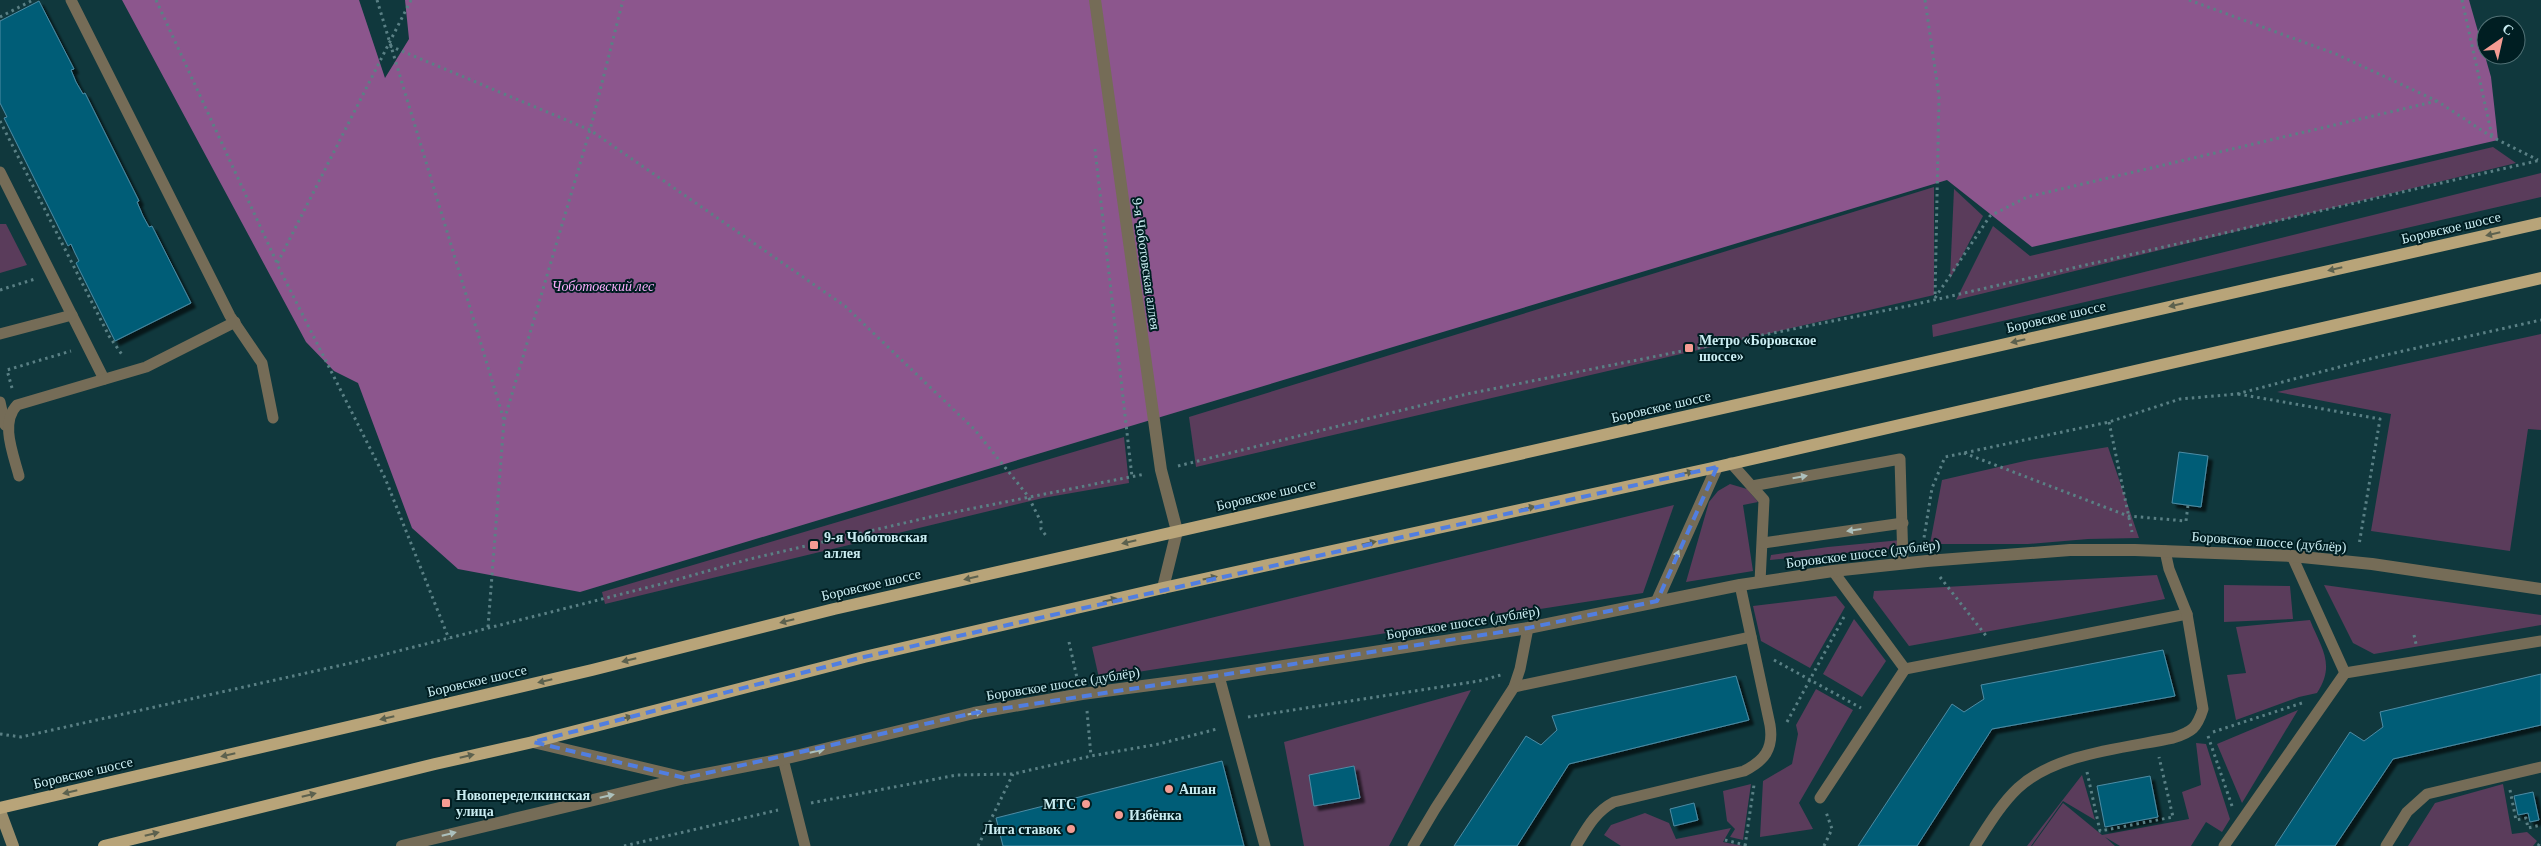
<svg xmlns="http://www.w3.org/2000/svg" width="2541" height="846" font-family="Georgia,serif">
  <defs>
    <filter id="shadow"><feDropShadow dx="4.5" dy="4.5" stdDeviation="1" flood-color="#0009"/></filter>
  </defs>
  <rect width="100%" height="100%" fill="#10383d"/>
  <g fill="#5a3c5b">
    <path d="M2493,147L2516,163L1956,300L1993,226L2030,256Z"/>
    <path d="M2541,173V197L1933,337L1932,325Z"/>
    <path d="M1934,187V295L1196,467L1189,417Z"/>
    <path d="M1954,189L1983,216L1950,279Z"/>
    <path d="M0,224H6L27,265L0,273Z"/>
    <path d="M2541,334V430L2528,429L2510,551L2371,531L2391,414L2277,392Z"/>
    <path d="M1124,437L1129,483L1043,498L605,604L602,592Z"/>
    <path d="M2108,447L2139,538L2088,539L2028,544H1930L1942,480L2029,460Z"/>
    <path d="M1730,484L1747,489L1758,502L1743,505L1753,571L1686,582L1709,502L1718,491Z"/>
    <path d="M1674,505L1643,593L1099,678L1092,647Z"/>
    <path d="M1901,540L1900,548L1770,560L1771,555L1828,547Z"/>
    <path d="M2157,575L2165,599L1909,646L1873,598L1874,591Z"/>
    <path d="M2224,585L2290,586L2293,619L2224,622Z"/>
    <path d="M2324,585L2541,615V625L2374,654L2353,643Z"/>
    <path d="M1836,596L1845,607L1810,668L1761,641L1753,606Z"/>
    <path d="M1854,619L1886,661L1862,697L1823,674Z"/>
    <path d="M2310,620C2321,648 2336,664 2317,693L2299,697L2236,720L2227,675L2246,673L2236,627Z"/>
    <path d="M1816,689L1853,710L1799,803L1813,829L1760,837L1763,781L1792,764L1798,734L1796,725Z"/>
    <path d="M1471,690L1389,846H1304L1284,742Z"/>
    <path d="M2298,710L2242,803L2217,744Z"/>
    <path d="M2196,743L2206,744L2230,819L2222,832L2206,822L2191,846H2120L2105,837L2115,846H2032L2063,803L2102,835L2189,819L2182,792L2201,785Z"/>
    <path d="M2082,775L2095,820L2063,801L2031,846H2027Z"/>
    <path d="M1751,784L1743,840L1730,837L1735,829L1727,821L1723,791Z"/>
    <path d="M2503,784L2512,834L2527,832L2537,841L2533,846H2408L2435,803Z"/>
    <path d="M1645,813L1669,823L1676,839L1731,828L1723,842L1743,846H1621L1604,835L1611,825Z"/>
  </g>
  <path fill="#8c568d" d="M122,0H359L385,78L409,39L405,0H2469L2491,77L2498,140L2032,247L1947,180L580,592L458,569L412,528L358,383L334,371L306,342Z"/>
  <g fill="#025d77" stroke="#4d8ca5" filter="url(#shadow)">
    <path d="M39,1L74,69L71,70L76,82L83,94L85,93L139,201L137,202L143,216L149,227L152,226L191,303L115,341L76,263L79,261L75,253L71,244L68,246L4,118L7,117L0,103V21Z"/>
    <path d="M2179,452L2208,456L2201,507L2172,503Z"/>
    <path d="M2163,650L2175,696L1992,729L1917,846H1858L1952,704L1964,712L1984,699L1981,685Z"/>
    <path d="M2541,674V725L2393,759L2335,846H2275L2350,732L2364,741L2383,727L2380,712Z"/>
    <path d="M1736,676L1749,720L1569,764L1517,846H1454L1526,736L1541,745L1557,730L1552,716Z"/>
    <path d="M1222,761L1244,846H1003L996,818Z"/>
    <path d="M1354,766L1360,798L1314,806L1309,775Z"/>
    <path d="M2150,776L2158,817L2105,827L2097,786Z"/>
    <path d="M2533,792L2539,820L2530,822L2528,813L2518,815L2514,796Z"/>
    <path d="M1694,803L1698,820L1674,826L1670,809Z"/>
  </g>
  <g fill="none" stroke-linecap="round" stroke-linejoin="round">
    <g stroke="#5a8085" stroke-width="3" stroke-dasharray="2.5 4" stroke-linecap="butt">
      <path d="M156,0L277,263"/>
      <path d="M377,0L504,420"/>
      <path d="M411,0L277,264L385,478L449,639"/>
      <path d="M1925,0L1939,96L1935,298"/>
      <path d="M2189,0L2336,54L2437,101L2492,137L2538,160"/>
      <path d="M2462,0L2492,136"/>
      <path d="M0,17L33,0"/>
      <path d="M390,46L590,130L845,306L975,430L1028,496L1041,522V529L1047,537"/>
      <path d="M0,121L109,336L123,356"/>
      <path d="M1095,149L1132,477"/>
      <path d="M0,290L35,279"/>
      <path d="M1935,298L1990,216L2027,197L2437,101"/>
      <path d="M12,388L7,370L71,351"/>
      <path d="M2238,394L2380,419L2359,545"/>
      <path d="M2109,422L2132,532"/>
      <path d="M1964,453L2128,516L2186,521L2188,505"/>
      <path d="M1178,466L1467,394L1908,306L2541,160"/>
      <path d="M1923,544L1932,488L1945,457L2109,422L2180,399L2237,394L2381,356L2541,320"/>
      <path d="M1940,577L1987,637"/>
      <path d="M488,627L504,421L590,130L623,0"/>
      <path d="M2414,635L2416,644"/>
      <path d="M1069,642L1077,678"/>
      <path d="M1774,660L1861,708"/>
      <path d="M1087,711L1091,756"/>
      <path d="M1248,717L1479,681L1501,675"/>
      <path d="M1787,722L1845,615"/>
      <path d="M2213,732L2302,703"/>
      <path d="M0,734L21,737L351,663L665,583L750,559L930,517L1145,474"/>
      <path d="M2208,736L2232,806"/>
      <path d="M2087,772L2100,831L2173,817L2159,757"/>
      <path d="M2510,790L2516,820L2526,818L2528,828L2541,825"/>
      <path d="M811,803L957,775L1013,774L1091,756L1159,744L1217,729"/>
      <path d="M1725,840L1749,846"/>
      <path d="M624,846L778,810"/>
      <path d="M978,846L1013,774"/>
      <path d="M1745,846L1754,785"/>
      <path d="M1824,846L1832,829L1826,812"/>
      <path d="M2538,846L2541,841"/>
    </g>
    <g stroke="#756c57" stroke-width="11">
      <path d="M71,0L230,316L262,363L273,418"/>
      <path d="M0,172L104,379"/>
      <path d="M0,334L72,315"/>
      <path d="M0,402L5,425"/>
      <path d="M1731,463L1764,500L1760,582"/>
      <path d="M19,476C13,453 0,423 17,405L146,367L235,322"/>
      <path d="M1752,486L1900,459L1903,563"/>
      <path d="M1763,543L1903,523"/>
      <path d="M2292,556L2345,673"/>
      <path d="M1905,669L2187,614"/>
      <path d="M1219,676L1265,846"/>
      <path d="M1514,687L1751,637"/>
      <path d="M783,759L805,846"/>
      <path d="M1820,798L1905,669L1833,571"/>
      <path d="M1413,846L1435,809L1514,687L1520,669L1528,628"/>
      <path d="M1576,846C1587,828 1595,812 1614,802L1744,771C1764,761 1774,749 1770,725L1740,585"/>
      <path d="M1975,846C1988,826 2001,804 2018,788C2056,753 2125,748 2173,738C2192,732 2197,728 2203,709L2187,614L2169,569L2165,551"/>
      <path d="M2224,846L2345,673L2541,641"/>
      <path d="M2386,846L2407,812L2427,794L2541,767"/>
    </g>
    <g stroke="#756c57" stroke-width="12">
      <path d="M1657,601L1717,467"/>
      <path d="M533,742L681,777"/>
      <path d="M402,846L685,778L783,759L974,713L1082,694L1219,676L1528,628L1740,585L1833,571L1927,561L2070,550H2135L2292,556L2372,564L2541,589"/>
    </g>
    <path stroke="#756c57" stroke-width="12" d="M1095,0L1161,470L1177,531L1163,588"/>
    <path stroke="#9b8c6a" stroke-width="12" d="M0,811L13,846"/>
    <g stroke="#b8a479" stroke-width="12">
      <path d="M0,808L592,670L834,609L2541,223"/>
      <path d="M104,846L435,764L533,742L864,657L1163,588L1717,467L2541,278"/>
    </g>
  </g>
  <defs><path id="oneway-solid" d="M-6-.8H1V-3.2L6.5 0L1 3.2V.8H-6Z" transform="scale(1.25)"/></defs>
  <g fill="#5c614e">
    <use href="#oneway-solid" transform="translate(2493 234) rotate(167)"/>
    <use href="#oneway-solid" transform="translate(2335 269) rotate(167)"/>
    <use href="#oneway-solid" transform="translate(2176 305) rotate(167)"/>
    <use href="#oneway-solid" transform="translate(2018 341) rotate(167)"/>
    <use href="#oneway-solid" transform="translate(1686 473) rotate(-12)"/>
    <use href="#oneway-solid" transform="translate(1528 508) rotate(-12)"/>
    <use href="#oneway-solid" transform="translate(1129 542) rotate(167)"/>
    <use href="#oneway-solid" transform="translate(1369 543) rotate(-12)"/>
    <use href="#oneway-solid" transform="translate(971 578) rotate(167)"/>
    <use href="#oneway-solid" transform="translate(1210 578) rotate(-12)"/>
    <use href="#oneway-solid" transform="translate(1110 600) rotate(-13)"/>
    <use href="#oneway-solid" transform="translate(787 621) rotate(166)"/>
    <use href="#oneway-solid" transform="translate(629 660) rotate(166)"/>
    <use href="#oneway-solid" transform="translate(545 681) rotate(167)"/>
    <use href="#oneway-solid" transform="translate(387 718) rotate(167)"/>
    <use href="#oneway-solid" transform="translate(625 718) rotate(-14)"/>
    <use href="#oneway-solid" transform="translate(228 755) rotate(167)"/>
    <use href="#oneway-solid" transform="translate(467 756) rotate(-13)"/>
    <use href="#oneway-solid" transform="translate(70 792) rotate(167)"/>
    <use href="#oneway-solid" transform="translate(309 795) rotate(-14)"/>
    <use href="#oneway-solid" transform="translate(152 834) rotate(-14)"/>
  </g>
  <g fill="#acc0bc">
    <use href="#oneway-solid" transform="translate(1800 477) rotate(-10)"/>
    <use href="#oneway-solid" transform="translate(1854 530) rotate(172)"/>
    <use href="#oneway-solid" transform="translate(1676 557) rotate(-66)"/>
    <use href="#oneway-solid" transform="translate(975 713) rotate(-12)"/>
    <use href="#oneway-solid" transform="translate(817 751) rotate(-13)"/>
    <use href="#oneway-solid" transform="translate(607 796) rotate(-13)"/>
    <use href="#oneway-solid" transform="translate(449 834) rotate(-14)"/>
  </g>
  <path fill="none" stroke="#517ee0" stroke-width="4" stroke-dasharray="10 6" stroke-linejoin="round" d="M1717,467L1657,601L1528,628L974,713L685,778L533,742L864,657Z"/>
  <g fill="#f59c93" stroke="#001e22" stroke-width="2">
    <rect x="1684" y="343" width="10" height="10" rx="2.5"/>
    <rect x="809" y="540" width="10" height="10" rx="2.5"/>
    <circle cx="1169" cy="789" r="5"/>
    <rect x="441" y="798" width="10" height="10" rx="2.5"/>
    <circle cx="1086" cy="804" r="5"/>
    <circle cx="1119" cy="815" r="5"/>
    <circle cx="1071" cy="829" r="5"/>
  </g>
  <g text-anchor="middle" dominant-baseline="central" stroke-width="4" stroke-linejoin="round" paint-order="stroke">
    <g font-size="14" fill="#caedf2" stroke="#001e22">
      <text transform="translate(2451 228) rotate(-13)">Боровское шоссе</text>
      <text transform="translate(1146 264) rotate(82)">9-я Чоботовская аллея</text>
      <text transform="translate(2056 317) rotate(-13)">Боровское шоссе</text>
      <text transform="translate(1661 407) rotate(-13)">Боровское шоссе</text>
      <text transform="translate(1266 495) rotate(-13)">Боровское шоссе</text>
      <text transform="translate(2269 542) rotate(4)">Боровское шоссе (дублёр)</text>
      <text transform="translate(1863 554) rotate(-7)">Боровское шоссе (дублёр)</text>
      <text transform="translate(871 585) rotate(-13)">Боровское шоссе</text>
      <text transform="translate(1463 623) rotate(-9)">Боровское шоссе (дублёр)</text>
      <text transform="translate(477 681) rotate(-13)">Боровское шоссе</text>
      <text transform="translate(1063 684) rotate(-9)">Боровское шоссе (дублёр)</text>
      <text transform="translate(83 773) rotate(-13)">Боровское шоссе</text>
    </g>
    <g font-size="14" font-style="italic" fill="#faacfb" stroke="#001e22">
      <text x="603" y="286">Чоботовский лес</text>
    </g>
    <g font-size="14" font-weight="bold" fill="#caedf2" stroke="#001e22" text-anchor="start">
      <text x="1699" y="340">Метро «Боровское<tspan x="1699" dy="16">шоссе»</tspan></text>
      <text x="824" y="537">9-я Чоботовская<tspan x="824" dy="16">аллея</tspan></text>
      <text x="1179" y="789">Ашан</text>
      <text x="456" y="795">Новопеределкинская<tspan x="456" dy="16">улица</tspan></text>
      <text x="1076" y="804" text-anchor="end">МТС</text>
      <text x="1129" y="815">Избёнка</text>
      <text x="1061" y="829" text-anchor="end">Лига ставок</text>
    </g>
  </g>
  <g transform="translate(2501 40) rotate(34)"><circle r="24" fill="#001e22" stroke="#517175"/>
  <path d="M0-4L9 19L0 12L-9 19Z" fill="#f59c93"/>
  <text y="-8" font-size="14" font-weight="bold" text-anchor="middle" fill="#caedf2">С</text>
  </g>
</svg>
